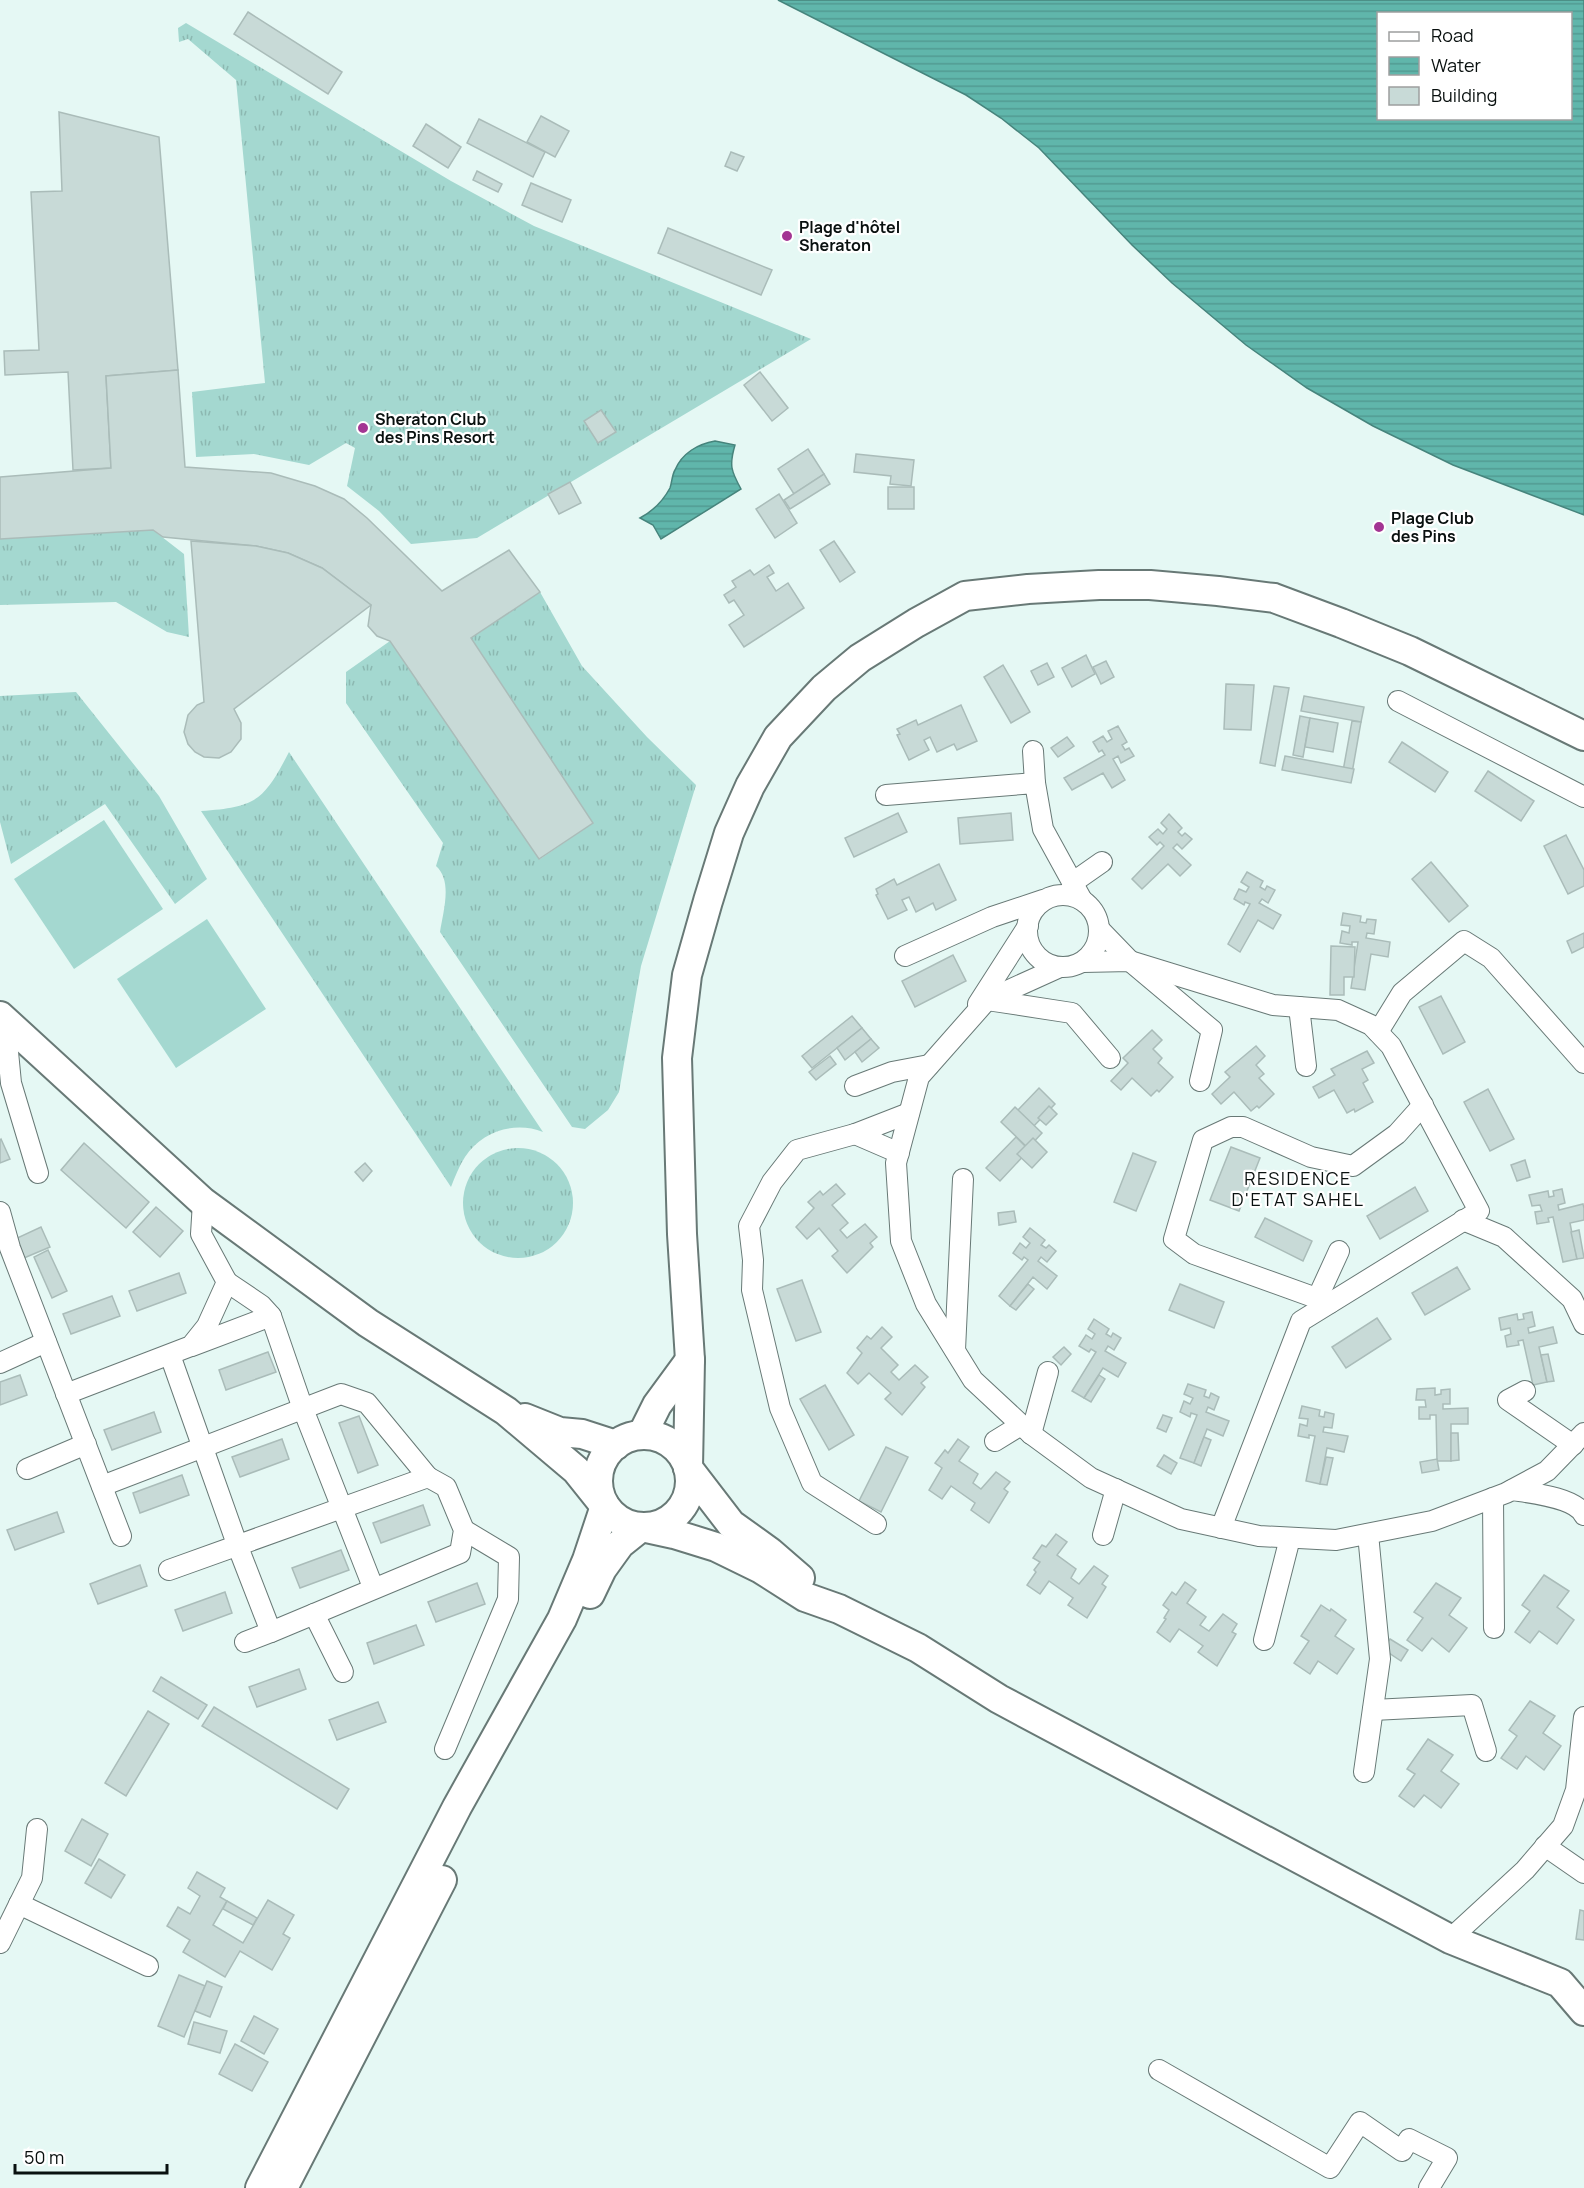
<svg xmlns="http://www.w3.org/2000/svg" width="1584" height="2188" font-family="Manrope,sans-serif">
  <defs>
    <pattern id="grass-tufts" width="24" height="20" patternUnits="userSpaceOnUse" patternTransform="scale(1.5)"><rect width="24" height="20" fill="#a4d8d0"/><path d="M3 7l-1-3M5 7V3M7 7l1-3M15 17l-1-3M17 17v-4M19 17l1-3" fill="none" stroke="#8cb8b1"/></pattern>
    <pattern id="water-rules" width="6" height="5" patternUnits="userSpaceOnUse" patternTransform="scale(1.5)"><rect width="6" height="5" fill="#60b6ab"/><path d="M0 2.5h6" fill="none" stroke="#529b92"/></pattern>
  </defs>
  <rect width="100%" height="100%" fill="#e5f8f4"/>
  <g fill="url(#grass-tufts)">
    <path d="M186,23L451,181L534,226L811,339L477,538L411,544L379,511L347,486L355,448L346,443L309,465L254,454L196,457L192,392L265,383L236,80L188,39L179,42L178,28Z"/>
    <path d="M153,530L184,554L189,637L167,632L116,602L0,605V539Z"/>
    <path d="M540,592L582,666L647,737L696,785L641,966L619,1092L608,1110L585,1129L572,1127L440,932C443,912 453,881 436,866L443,843L346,703V672L390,641L540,859L593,823L471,638Z"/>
    <path d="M76,692L159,796L207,879L175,904L105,804L11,864L0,822V696Z"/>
    <path d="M289,752L543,1132C515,1121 482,1131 465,1157C459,1166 455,1177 451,1187L201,811C257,807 264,800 289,752Z"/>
    <circle cx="518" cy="1203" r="55"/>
  </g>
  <g fill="#a4d8d0">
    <path d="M104,820L163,909L74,969L14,879Z"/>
    <path d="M207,919L266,1009L176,1068L117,979Z"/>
  </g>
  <g fill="url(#water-rules)" stroke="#46847c" stroke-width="1.5" fill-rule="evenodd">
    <path d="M778,0H1584V515L1453,465L1373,426L1307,388L1246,345L1172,283L1132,245L1039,148L1001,118L966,95ZM1378,14H1570V118H1378Z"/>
    <path d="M715,441L735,445C729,465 731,471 741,489L661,539L653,525L640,518C653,511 663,501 670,488C672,482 672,475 675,470C682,453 698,444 715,441Z"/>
  </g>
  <g fill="#c8dad7" stroke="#aabcb9" stroke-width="1.5">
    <path d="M248,12L342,72L328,94L234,34Z"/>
    <path d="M59,112L159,137L178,370L106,376L111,468L73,470L68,372L5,375L4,351L39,350L31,192L62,191Z"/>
    <path d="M541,116L569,131L555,157L527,142Z"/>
    <path d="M479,119L545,152L533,177L467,143Z"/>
    <path d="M426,124L461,147L448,168L413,146Z"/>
    <path d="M731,152L744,157L737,171L725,166Z"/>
    <path d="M477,171L502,184L498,192L473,180Z"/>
    <path d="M531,183L571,200L562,222L522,205Z"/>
    <path d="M668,228L772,270L761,295L658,253Z"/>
    <path d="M178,370L185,467L271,473L315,486L344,499L367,518L442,591L509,550L540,592L471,638L593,823L539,859L390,641L377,636L368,626L371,605L322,568L288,553L256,546L163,537L153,530L0,539V477L111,468L106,376Z"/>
    <path d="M760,372L788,408L772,421L744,385Z"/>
    <path d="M601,410L616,432L598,443L584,421Z"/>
    <path d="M808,449L824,474L794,494L778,469Z"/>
    <path d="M856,454L914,460L911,486L890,484L891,476L854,472Z"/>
    <path d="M824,474L830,484L790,509L784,500Z"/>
    <path d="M570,482L581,503L559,514L548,494Z"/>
    <rect x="888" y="487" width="26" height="22"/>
    <path d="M779,494L797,523L775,538L756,509Z"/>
    <path d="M191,541L256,546L288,553L322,568L371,605L234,709L241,723V739L231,752L219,758L204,757L195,752L188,744L184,732L188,715L197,705L204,702Z"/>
    <path d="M834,541L855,572L840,582L820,550Z"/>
    <path d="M769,565L774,573L767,577L776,591L788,583L804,608L744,647L729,625L744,615L734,600L729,603L724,595L736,587L732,581L750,570L754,575Z"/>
    <path d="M1086,655L1095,674L1072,687L1062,668Z"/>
    <path d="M1106,661L1114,677L1101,684L1093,667Z"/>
    <path d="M1047,663L1054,677L1038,685L1031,671Z"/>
    <path d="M1003,665L1030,712L1011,723L984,677Z"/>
    <path d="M1226,684L1254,685L1251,730L1224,729Z"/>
    <path d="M1274,686L1289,688L1275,766L1260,763Z"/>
    <path d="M1304,696L1364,707L1361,722L1301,711Z"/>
    <path d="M961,705L977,741L957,750L954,744L937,752L930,737L924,740L929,750L909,760L897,735L900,734L897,729L916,720L918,725Z"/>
    <path d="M1300,716L1310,718L1303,757L1293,755Z"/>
    <path d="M1310,718L1338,723L1333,752L1305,747Z"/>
    <path d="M1352,721L1361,722L1352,773L1343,771Z"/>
    <path d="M1118,726L1127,742L1122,745L1125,750L1129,748L1134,756L1121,763L1118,756L1113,759L1125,780L1112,788L1103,773L1072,790L1064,778L1105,755L1102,750L1099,752L1093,742L1103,736L1107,742L1112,739L1108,731Z"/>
    <path d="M1067,737L1074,746L1058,757L1051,748Z"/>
    <path d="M1402,742L1448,772L1435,792L1389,762Z"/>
    <path d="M1285,756L1354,769L1351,783L1282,770Z"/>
    <path d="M1488,771L1534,801L1521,821L1475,791Z"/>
    <path d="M898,813L907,832L854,857L845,838Z"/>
    <path d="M1011,813L1013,840L960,844L958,818Z"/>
    <path d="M1169,814L1182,828L1178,832L1182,836L1185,833L1192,839L1182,849L1177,844L1173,848L1191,865L1180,876L1168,864L1142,889L1132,879L1164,846L1160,842L1157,845L1149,837L1158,829L1163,834L1167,829L1161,823Z"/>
    <path d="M1566,835L1584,870V886L1568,894L1544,846Z"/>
    <path d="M1431,862L1468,906L1449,922L1412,879Z"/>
    <path d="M939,864L956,900L936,910L933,903L916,912L909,897L902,900L907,910L888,919L876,895L878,894L876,889L894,879L897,885Z"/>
    <path d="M1247,872L1263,881L1260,887L1265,890L1267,886L1275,890L1268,903L1262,899L1259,903L1281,915L1273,929L1258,920L1240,952L1228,944L1250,904L1245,902L1244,905L1234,899L1239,889L1246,892L1249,887L1241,882Z"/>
    <path d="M1343,913L1361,916L1360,922L1366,923L1367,919L1376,920L1374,934L1367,933L1366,938L1390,942L1388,957L1371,954L1365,990L1351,988L1358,942H1352V945L1340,943L1342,931L1349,933L1350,926L1341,925Z"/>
    <path d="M1584,933V947L1572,953L1567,941Z"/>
    <path d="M1331,946L1355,947L1354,977H1344V995H1330Z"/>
    <path d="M953,955L966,981L915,1007L902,981Z"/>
    <path d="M1441,996L1465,1042L1443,1054L1419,1007Z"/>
    <path d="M852,1016L862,1028L812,1068L802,1056Z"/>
    <path d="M862,1028L871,1039L845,1060L837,1048Z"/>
    <path d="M1152,1030L1162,1040L1153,1049L1162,1058L1158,1063L1173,1077L1159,1092L1157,1090L1151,1096L1132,1078L1121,1090L1111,1081L1128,1063L1123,1058Z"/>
    <path d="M871,1039L879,1048L862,1062L855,1052Z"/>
    <path d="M1256,1046L1265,1056L1256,1065L1264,1074L1259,1078L1274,1094L1259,1108L1257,1106L1251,1111L1234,1092L1221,1104L1212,1094L1230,1077L1225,1072Z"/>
    <path d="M1367,1051L1374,1063L1362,1069L1368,1080L1363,1083L1373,1102L1355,1112L1354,1109L1347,1113L1334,1090L1319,1098L1313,1087L1335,1075L1331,1069Z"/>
    <path d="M830,1056L836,1064L816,1080L809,1072Z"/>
    <path d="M1039,1088L1055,1104L1032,1128L1016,1112Z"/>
    <path d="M1488,1089L1514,1139L1490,1151L1464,1102Z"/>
    <path d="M1049,1106L1057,1114L1046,1125L1038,1118Z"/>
    <path d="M1015,1107L1042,1133L1028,1148L1001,1122Z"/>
    <path d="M1016,1137L1029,1150L1000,1181L986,1168Z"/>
    <path d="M1033,1138L1047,1152L1032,1168L1017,1154Z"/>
    <path d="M1,1139L10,1159L0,1163V1140Z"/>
    <path d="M84,1143L149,1202L126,1228L61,1170Z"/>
    <path d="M1231,1147L1260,1158L1239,1211L1210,1200Z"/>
    <path d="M1133,1153L1156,1162L1136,1211L1114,1202Z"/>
    <path d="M1525,1160L1530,1177L1517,1181L1511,1165Z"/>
    <path d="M365,1163L372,1171L363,1181L355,1172Z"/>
    <path d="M836,1184L845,1194L832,1205L848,1223L840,1230L847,1238L865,1224L877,1237L870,1243L873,1247L847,1273L832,1256L838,1251L819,1228L807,1239L796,1227L814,1208L808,1202L820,1191L823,1195Z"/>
    <path d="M1415,1187L1428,1211L1380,1239L1367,1216Z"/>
    <path d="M1562,1189L1565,1203L1558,1205L1559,1210L1583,1204L1584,1208V1220L1570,1223L1577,1259L1563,1262L1553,1217L1548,1218L1549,1222L1537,1224L1535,1212L1542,1211L1540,1205L1532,1206L1529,1195L1548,1191L1549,1197L1554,1196L1553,1191Z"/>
    <path d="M156,1207L183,1231L160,1257L133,1232Z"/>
    <path d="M1014,1211L1016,1222L999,1225L998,1213Z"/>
    <path d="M1265,1218L1312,1241L1303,1261L1255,1237Z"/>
    <path d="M41,1227L50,1247L24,1258L15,1239Z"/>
    <path d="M1030,1228L1045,1240L1041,1245L1046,1248L1049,1245L1056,1251L1047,1262L1041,1257L1038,1261L1057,1276L1047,1289L1033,1277L1010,1306L999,1296L1028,1260L1024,1257L1022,1260L1013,1253L1020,1243L1026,1248L1030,1243L1023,1237Z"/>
    <path d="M1579,1230L1584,1258L1577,1259L1571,1232Z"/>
    <path d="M48,1250L67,1291L52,1298L34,1257Z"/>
    <path d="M1457,1267L1470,1289L1425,1315L1412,1293Z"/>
    <path d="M179,1273L186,1293L137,1311L129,1291Z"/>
    <path d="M802,1280L821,1332L796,1341L777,1289Z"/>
    <path d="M1028,1284L1034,1289L1016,1310L1010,1306Z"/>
    <path d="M1180,1284L1224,1302L1214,1328L1169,1310Z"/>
    <path d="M112,1296L120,1316L71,1334L63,1314Z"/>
    <path d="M1532,1312L1535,1326L1528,1328L1529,1333L1553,1327L1557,1343L1539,1347L1547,1382L1533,1385L1523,1340L1518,1341L1519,1345L1507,1347L1505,1336L1511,1334L1510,1328L1501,1330L1499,1318L1517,1314L1518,1320L1524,1319L1523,1314Z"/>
    <path d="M1377,1318L1391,1339L1346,1368L1332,1347Z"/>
    <path d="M1094,1319L1109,1329L1106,1334L1111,1337L1113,1333L1121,1338L1114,1350L1108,1346L1105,1351L1126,1363L1118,1377L1103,1368L1084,1398L1072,1391L1096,1352L1091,1349L1089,1352L1079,1346L1086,1335L1092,1339L1095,1334L1088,1329Z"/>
    <path d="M882,1327L892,1337L881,1348L898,1365L891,1372L899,1380L915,1365L928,1377L921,1383L925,1387L902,1415L885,1399L891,1393L869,1373L858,1384L847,1373L862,1353L857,1348L867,1336L871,1339Z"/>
    <path d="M1064,1347L1071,1354L1061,1365L1053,1357Z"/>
    <path d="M268,1352L276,1372L226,1390L219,1370Z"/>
    <path d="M1548,1354L1554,1381L1547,1382L1541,1355Z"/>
    <path d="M20,1375L27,1395L0,1405V1382Z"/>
    <path d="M1099,1375L1105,1379L1091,1402L1084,1398Z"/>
    <path d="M1188,1384L1206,1390L1204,1396L1209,1398L1211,1393L1219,1397L1214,1410L1208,1407L1206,1412L1229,1421L1223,1436L1207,1429L1194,1463L1180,1458L1197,1415L1191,1413L1190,1417L1180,1412L1184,1401L1190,1404L1193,1398L1184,1394Z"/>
    <path d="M825,1385L854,1435L829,1450L800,1399Z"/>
    <path d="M1435,1388V1395L1441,1394V1390L1450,1389V1404H1443V1409L1468,1408V1424H1451V1461H1437L1436,1415H1430V1419H1419V1407H1426L1425,1400H1416L1417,1389Z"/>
    <path d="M1302,1406L1320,1410L1319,1416L1324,1417L1325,1412L1334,1414L1332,1428L1324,1427L1323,1432L1348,1436L1344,1452L1327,1448L1320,1484L1306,1481L1315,1436L1309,1435V1438L1298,1436L1300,1424L1307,1426L1308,1419L1299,1418Z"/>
    <path d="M154,1412L161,1432L112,1450L104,1430Z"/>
    <path d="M1163,1415L1172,1418L1166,1432L1157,1428Z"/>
    <path d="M359,1416L378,1465L358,1473L339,1423Z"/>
    <path d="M1451,1433H1458L1459,1460L1451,1461Z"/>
    <path d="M1204,1437L1211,1440L1201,1466L1194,1463Z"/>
    <path d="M282,1439L289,1459L240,1477L232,1457Z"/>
    <path d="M958,1439L969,1447L959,1461L978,1474L973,1483L981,1489L996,1472L1010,1482L1004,1489L1008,1492L989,1523L971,1510L975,1503L951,1486L942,1499L929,1490L942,1468L935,1463L945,1450L948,1453Z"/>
    <path d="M886,1447L908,1457L881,1512L859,1501Z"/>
    <path d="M1164,1455L1177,1463L1171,1474L1157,1466Z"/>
    <path d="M1326,1457L1333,1458L1327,1485L1320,1484Z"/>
    <path d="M1437,1459L1439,1470L1422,1473L1420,1462Z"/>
    <path d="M182,1475L189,1495L140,1513L133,1493Z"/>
    <path d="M423,1505L430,1525L381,1543L373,1523Z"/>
    <path d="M57,1512L64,1532L15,1550L7,1530Z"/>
    <path d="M1056,1534L1067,1542L1057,1555L1076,1569L1071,1578L1079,1584L1094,1566L1108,1576L1102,1584L1106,1587L1087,1618L1068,1605L1073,1598L1049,1581L1040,1594L1027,1585L1036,1572L1034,1570L1040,1562L1033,1558L1042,1545L1046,1547Z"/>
    <path d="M341,1550L349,1570L300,1588L292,1568Z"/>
    <path d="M140,1565L147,1586L98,1604L90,1584Z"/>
    <path d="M1544,1575L1569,1591L1557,1607L1574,1620L1557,1644L1539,1631L1530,1643L1515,1632L1530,1611L1522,1605Z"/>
    <path d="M1185,1582L1196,1590L1187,1603L1206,1617L1200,1625L1209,1631L1223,1614L1237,1624L1232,1632L1236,1634L1217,1666L1198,1652L1203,1646L1179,1629L1170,1642L1157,1632L1166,1619L1164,1618L1169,1610L1163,1605L1172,1592L1176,1595Z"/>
    <path d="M477,1583L485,1604L436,1622L428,1602Z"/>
    <path d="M1436,1583L1461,1598L1449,1615L1467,1628L1449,1652L1432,1638L1422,1651L1407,1640L1423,1618L1414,1612Z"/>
    <path d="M225,1592L232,1613L183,1631L175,1610Z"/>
    <path d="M1321,1605L1330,1611L1331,1609L1346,1620L1335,1636L1354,1649L1337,1674L1318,1661L1310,1674L1294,1663L1309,1641L1301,1636Z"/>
    <path d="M416,1625L424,1645L374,1664L367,1643Z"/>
    <path d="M1390,1639L1408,1650L1401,1661L1383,1649Z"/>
    <path d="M299,1669L306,1689L257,1707L249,1687Z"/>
    <path d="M161,1677L207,1705L198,1719L153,1691Z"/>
    <path d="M1530,1701L1555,1716L1543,1733L1561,1746L1544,1770L1526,1756L1517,1769L1501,1758L1517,1736L1509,1730Z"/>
    <path d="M378,1702L386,1722L337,1740L329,1720Z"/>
    <path d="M214,1707L349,1789L337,1809L202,1726Z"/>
    <path d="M148,1711L169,1724L126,1796L105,1783Z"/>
    <path d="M1428,1739L1453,1755L1441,1771L1459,1784L1441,1808L1424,1795L1414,1807L1399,1796L1415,1774L1407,1769Z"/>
    <path d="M82,1819L108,1834L91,1866L65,1851Z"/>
    <path d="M99,1859L125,1875L111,1898L85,1883Z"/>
    <path d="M197,1872L225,1888L220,1897L227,1901L213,1925L243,1943L268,1900L294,1915L283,1934L290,1938L272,1970L240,1951L225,1977L183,1952L190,1940L167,1926L178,1907L190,1914L200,1896L188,1888Z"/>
    <path d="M227,1901L257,1918L253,1925L223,1909Z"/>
    <path d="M1580,1910L1584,1911V1940L1576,1939Z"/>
    <path d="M179,1975L205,1986L184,2037L158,2026Z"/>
    <path d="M207,1981L222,1987L210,2017L195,2011Z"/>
    <path d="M254,2016L278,2029L264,2054L241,2041Z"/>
    <path d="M194,2022L227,2031L220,2053L188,2044Z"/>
    <path d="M235,2044L268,2062L252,2091L219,2074Z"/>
  </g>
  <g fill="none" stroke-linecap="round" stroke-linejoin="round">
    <defs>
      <g id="minor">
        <path d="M1398,701L1584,797"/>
        <path d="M1033,751L1035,783"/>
        <path d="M886,795L1035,783L1043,829L1082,900"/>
        <path d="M1072,883L1102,862"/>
        <circle cx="1063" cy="931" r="36"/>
        <path d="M1100,930L1130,961L1212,1030L1200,1081"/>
        <path d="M905,956L992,917L1043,900"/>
        <path d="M1083,962L1130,961L1273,1005L1338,1010L1371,1025L1391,1046L1479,1211L1301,1321L1221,1528"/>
        <path d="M1060,967L987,1000L919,1077L896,1163L901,1241L926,1304L973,1380L1031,1434L1091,1478L1181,1519L1259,1536L1336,1540L1432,1521L1506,1493L1547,1471L1584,1433"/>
        <path d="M987,1000L1072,1013L1110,1058"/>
        <path d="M978,1004L1028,926"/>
        <path d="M1299,1007L1306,1066"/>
        <path d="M5,1021L11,1083L38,1173"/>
        <path d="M1378,1032L1402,993L1464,941L1491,958L1584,1063"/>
        <path d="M855,1086L892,1072L929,1065"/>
        <path d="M855,1134L797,1150L772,1182L749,1226L753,1260L752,1290L780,1408L812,1483L876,1524"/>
        <path d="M899,1153L855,1134L909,1113"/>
        <path d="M0,1212L10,1248L121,1536"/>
        <path d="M1463,1220L1504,1237L1572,1299L1584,1324"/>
        <path d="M227,1282L261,1305L271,1316L303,1409L373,1587"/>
        <path d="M1317,1299L1339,1251"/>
        <path d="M1330,1303L1194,1254L1174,1239L1203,1140L1231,1127H1243L1311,1157L1353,1166L1397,1134L1423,1105"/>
        <path d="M192,1346L271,1316"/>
        <path d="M955,1350L963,1179"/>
        <path d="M0,1363L46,1342"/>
        <path d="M1525,1391L1508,1400L1573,1445"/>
        <path d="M66,1394L191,1346L207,1326L227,1282L201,1234L203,1202"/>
        <path d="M1031,1434L1048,1372"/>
        <path d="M995,1441L1021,1425"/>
        <path d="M27,1469L86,1444"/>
        <path d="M102,1486L341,1394L367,1403L428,1477"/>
        <path d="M1512,1490C1531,1493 1575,1497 1584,1515"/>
        <path d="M1493,1498L1494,1628"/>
        <path d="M1103,1535L1116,1489"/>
        <path d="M169,1570L428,1477L446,1487L464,1530L460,1553L271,1632L238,1547L170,1355"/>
        <path d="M314,1614L343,1672"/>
        <path d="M1264,1640L1290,1538"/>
        <path d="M245,1642L271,1632"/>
        <path d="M1373,1710L1472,1705L1486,1751"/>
        <path d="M445,1749L508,1599L509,1557L464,1530"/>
        <path d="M1364,1772L1380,1659L1368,1534"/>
        <path d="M1545,1846L1584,1873"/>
        <path d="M19,1904L148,1966"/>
        <path d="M1450,1939L1525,1870L1563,1826L1576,1790L1584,1717"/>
        <path d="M0,1943L32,1878L37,1829"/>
        <path d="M1159,2070L1330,2168L1360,2122L1402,2151L1409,2139L1447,2158L1429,2188"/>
      </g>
      <g id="secondary">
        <path d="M0,1016L203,1202L368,1323L506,1411L576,1470L604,1505"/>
        <path d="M525,1418L560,1432L582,1434L616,1445"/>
        <path d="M642,1435L657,1405L690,1360"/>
        <circle cx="644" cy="1481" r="46"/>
        <path d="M688,1467L690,1360L682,1234L677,1058L687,975L708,901L729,833L750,786L778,737L824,688L860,658L916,623L965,596L1028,589L1099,585H1150L1218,591L1274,598L1341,623L1410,651L1584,736"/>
        <path d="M688,1468L731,1524L770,1552L800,1578"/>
        <path d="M642,1527L674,1534L716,1547L761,1569L805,1597L839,1609L918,1648L999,1699L1450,1939L1560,1983L1584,2011"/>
        <path d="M590,1594L602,1569L620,1544L640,1528"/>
        <path d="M260,2188L457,1807L562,1619L587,1560L605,1506"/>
        <path d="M283,2188L442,1880"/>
      </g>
    </defs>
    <use href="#minor" stroke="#687976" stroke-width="22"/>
    <use href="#secondary" stroke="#687976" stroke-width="32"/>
    <use href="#minor" stroke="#fff" stroke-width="20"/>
    <use href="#secondary" stroke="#fff" stroke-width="28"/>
  </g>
  <g fill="#a33593" stroke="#fff" stroke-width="2">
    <circle cx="787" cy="236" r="6"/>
    <circle cx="363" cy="428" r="6"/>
    <circle cx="1379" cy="527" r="6"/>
  </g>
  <g text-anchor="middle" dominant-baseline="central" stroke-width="4.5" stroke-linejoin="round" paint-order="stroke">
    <g font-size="16" font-weight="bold" fill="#09100f" stroke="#fff" text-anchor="start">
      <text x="799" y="227">Plage d'hôtel<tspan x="799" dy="18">Sheraton</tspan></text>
      <text x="375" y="419">Sheraton Club<tspan x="375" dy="18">des Pins Resort</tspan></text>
      <text x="1391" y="518">Plage Club<tspan x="1391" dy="18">des Pins</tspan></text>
    </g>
    <g font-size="18" letter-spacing="1.5" fill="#09100f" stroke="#fff">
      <text x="1298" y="1178">RESIDENCE<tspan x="1298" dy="21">D'ETAT SAHEL</tspan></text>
    </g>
  </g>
  <rect x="1377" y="12" width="195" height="108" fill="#ffffff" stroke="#9d9f9f" stroke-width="1.5"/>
  <rect x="1389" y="32" width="30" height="9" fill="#ffffff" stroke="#9d9f9f" stroke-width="1.5"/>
  <text x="1431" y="42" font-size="18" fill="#09100f">Road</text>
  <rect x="1389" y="57" width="30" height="18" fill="url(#water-rules)" stroke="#9d9f9f" stroke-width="1.5"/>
  <text x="1431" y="72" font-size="18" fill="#09100f">Water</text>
  <rect x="1389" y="87" width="30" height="18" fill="#c8dad7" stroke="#9d9f9f" stroke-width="1.5"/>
  <text x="1431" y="102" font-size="18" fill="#09100f">Building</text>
  <path d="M15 2164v9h152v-9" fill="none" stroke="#09100f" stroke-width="3"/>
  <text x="24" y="2164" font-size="18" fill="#09100f" stroke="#ffffff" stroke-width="4.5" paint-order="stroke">50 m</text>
</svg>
